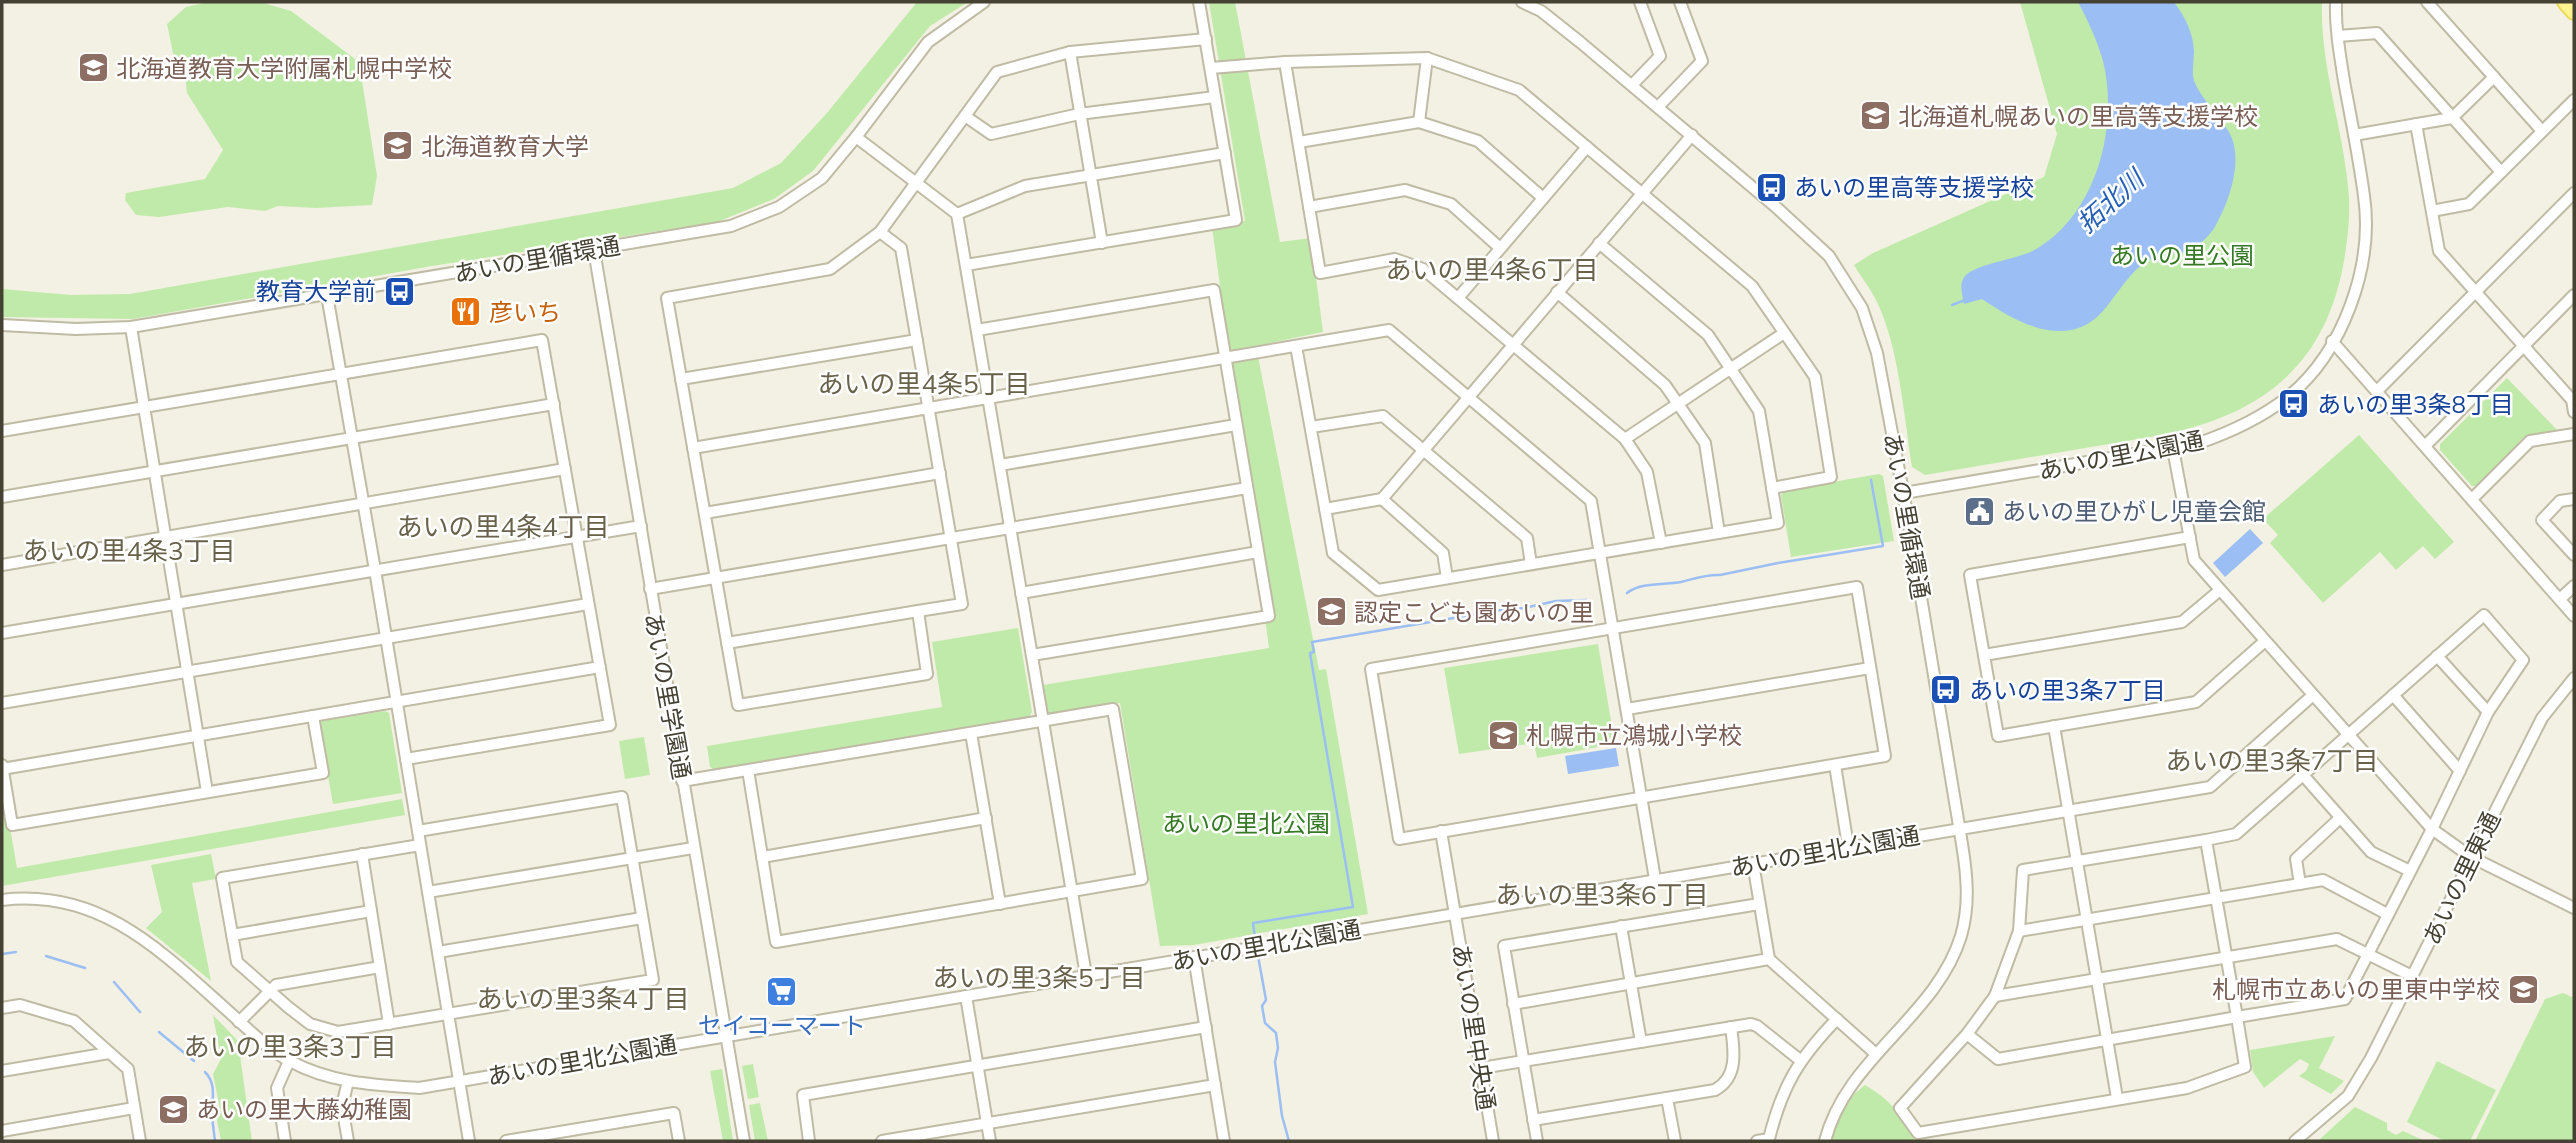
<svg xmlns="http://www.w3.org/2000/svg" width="2576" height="1143" font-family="Mulish,'Noto Sans JP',sans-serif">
  <rect width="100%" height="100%" fill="#f3f1e3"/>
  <g fill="#c0eaa9">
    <path d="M209,2H260L291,11L359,62L377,176L372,205L316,208L278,206L265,211L228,207L159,217L136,215L125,200L126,193L205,179L223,150L187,93L184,64L174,58L167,24L186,7Z"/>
    <path d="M917,2H968L930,26L813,171L774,199L717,222L432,266L133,319L2,317V289L71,295L130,294L733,188L781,163L827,113Z"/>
    <path d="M1209,2H1235L1280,242L1311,238L1323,332L1256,346L1319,670L1326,669L1368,914L1194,945L1160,946L1120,703L1035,716L1031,687L1269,648L1212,227L1245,221Z"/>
    <path d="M2020,2H2322C2320,65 2342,124 2348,186C2351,212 2348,236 2344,261C2325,368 2260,416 2156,436L1925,475L1912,467C1904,417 1899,347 1877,302C1871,289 1861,277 1854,265L1873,253L2044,177L2057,134Z"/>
    <path d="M2507,378L2558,431L2524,437L2477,486H2472L2440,450V444Z"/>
    <path d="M2359,435L2454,542L2435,559L2423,546L2396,570L2380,552L2323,603L2270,543L2278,535L2263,519Z"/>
    <path d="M1879,474L1883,476L1894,541L1791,557L1781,495L1786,490Z"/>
    <path d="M1018,628L1032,712L1028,718L715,770L710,767L707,746L942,707L932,642Z"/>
    <path d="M1598,644L1615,744L1537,758L1534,743L1459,754L1444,668Z"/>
    <path d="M385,711L389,713L402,793L333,804L319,725L322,721Z"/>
    <path d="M644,737L650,775L625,779L619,741Z"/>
    <path d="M2,781L17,868L402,799L405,815L2,886Z"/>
    <path d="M211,854L216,879L192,883L211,981L146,928L162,912L151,865Z"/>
    <path d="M2563,993L2574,998V1141H2475L2545,999Z"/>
    <path d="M213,1015L238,1041L252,1141H221L216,1115L220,1109L213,1074L221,1059Z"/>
    <path d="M2335,1036L2319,1068L2344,1081L2331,1094L2299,1076L2306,1071L2309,1064L2300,1059L2264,1088L2253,1072L2250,1050Z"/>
    <path d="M2437,1061L2496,1090L2470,1141H2445L2407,1122Z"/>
    <path d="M753,1064L759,1097L748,1099L742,1066Z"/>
    <path d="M722,1069L733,1141H723L710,1071Z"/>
    <path d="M1865,1085C1888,1098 1905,1117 1915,1141H1831C1838,1116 1843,1102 1865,1085Z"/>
    <path d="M760,1103L768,1141H755L749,1105Z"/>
    <path d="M2355,1107L2387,1123V1130L2396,1135L2403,1131L2425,1141H2318Z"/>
  </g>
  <g fill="#9bbff4">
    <path d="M2078,2H2174C2185,17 2193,32 2194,51C2194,61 2191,75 2195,83C2201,98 2220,116 2229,132C2244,158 2230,200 2216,225C2211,235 2199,244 2191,253C2140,248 2130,279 2103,311C2068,351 2017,323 1982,299L1964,304C1962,293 1958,282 1967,274C1983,262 2018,260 2038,248C2097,212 2119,126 2103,61C2097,40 2088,21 2078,2Z"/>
    <path d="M2250,529L2263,543L2225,577L2213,563Z"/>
    <path d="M1616,748L1619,766L1568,774L1565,756Z"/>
  </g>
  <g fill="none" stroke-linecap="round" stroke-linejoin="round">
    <g stroke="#9bbff4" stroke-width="2.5">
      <path d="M1952,305L1965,300"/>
      <path d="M1627,593C1641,582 1664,585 1681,582C1694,579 1706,574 1720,575L1778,563L1883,546L1871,480"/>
      <path d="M1255,938L1253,923L1353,907L1310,653L1314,652L1312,642L1501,610L1524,608L1556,601L1586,600"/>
      <path d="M2,954L16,952"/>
      <path d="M46,956L85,968"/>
      <path d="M1258,956L1266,1000L1262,1006L1265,1023L1276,1033L1278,1048L1275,1062L1282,1116L1289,1141"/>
      <path d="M114,982L140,1012"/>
      <path d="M159,1032L194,1061"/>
      <path d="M205,1072C218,1085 211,1102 212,1117C213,1125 214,1133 215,1141"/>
    </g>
    <defs>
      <g id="minor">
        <path d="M1522,2L1541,11L1580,42L1777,208L1829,256L1862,308L1877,353L1907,513L1962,844C1967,875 1970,905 1961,936C1936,1017 1846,1058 1825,1141"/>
        <path d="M2427,2L2542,131"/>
        <path d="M2338,36L2377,33L2501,172"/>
        <path d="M1070,52L1102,243"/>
        <path d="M1285,62L1320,273L1395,259L1423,269L1625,439L1647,472L1661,543"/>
        <path d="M1211,68L1285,62L1427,58L1519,90L1752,286L1815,377L1831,477L1772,488"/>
        <path d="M1632,85L1660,56L1640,2"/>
        <path d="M1658,107L1702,61L1680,2"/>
        <path d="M965,116L991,134L1079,114L1215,97"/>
        <path d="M1419,122L1427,58"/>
        <path d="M2416,124L2439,251L2572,400L2574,412"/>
        <path d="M2354,135L2452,118L2494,77"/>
        <path d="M856,137L957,214L1086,975"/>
        <path d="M1299,142L1419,122L1478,141L1543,198"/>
        <path d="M1309,207L1405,190L1451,204L1500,248"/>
        <path d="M2432,211L2469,204L2574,100"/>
        <path d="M957,214L1025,186L1225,153"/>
        <path d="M880,232L901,248L962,604L918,611L927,674L738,705L667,298L830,269L880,232L997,72L1070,52L1206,39"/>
        <path d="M594,250L744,1141"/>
        <path d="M966,265L1236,220L1199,2"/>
        <path d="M1557,292L1665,385L1705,443L1719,533"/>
        <path d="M327,295L375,570L469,1141"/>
        <path d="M1458,298L1587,147"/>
        <path d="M2,325L76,329L131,327L731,226L779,207L822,178L856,137L928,42L984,2"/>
        <path d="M131,327L207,792"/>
        <path d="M977,330L1214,290L1269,616L1032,655"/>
        <path d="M2332,341L2574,616"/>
        <path d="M1296,346L1333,553L1378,590L1778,523L1759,411L1708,335L1599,243"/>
        <path d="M681,379L917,340"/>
        <path d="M2377,391L2574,193"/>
        <path d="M1311,427L1383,416L1527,538L1531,564"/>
        <path d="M2,431L542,340L610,725L406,759"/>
        <path d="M1625,439L1784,333"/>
        <path d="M2425,446L2574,295"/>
        <path d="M693,448L1389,330L1591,501L1655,879"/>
        <path d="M2173,449L2194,560L2432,829L2471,857L2574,908"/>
        <path d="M1000,465L1236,425"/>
        <path d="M1904,493L2199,443C2231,432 2261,418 2288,397C2343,352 2374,266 2364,196C2359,158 2351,119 2344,81C2340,55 2335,28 2336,2"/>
        <path d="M2,497L554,404"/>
        <path d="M1382,499L1443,553L1447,578"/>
        <path d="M2472,499L2530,441L2574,434"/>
        <path d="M2574,499L2560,501L2542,520L2574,555"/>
        <path d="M1325,509L1382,499L1692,135"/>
        <path d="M705,513L940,473"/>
        <path d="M2190,537L1970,575L1998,736L2196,702L2265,641"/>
        <path d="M2,565L565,469"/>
        <path d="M1857,587L1885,756L1399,839L1371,669Z"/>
        <path d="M650,589L1247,488"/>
        <path d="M1021,593L1258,552"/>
        <path d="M2560,599L2574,586"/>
        <path d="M2484,615L2523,660L2488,712L2432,829L2345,999L2237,1017L2206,840L2236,834Z"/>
        <path d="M2,633L641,526"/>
        <path d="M727,643L918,611"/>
        <path d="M1984,655L2182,622L2220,590"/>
        <path d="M2437,656L2488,712"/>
        <path d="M2393,695L2460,771"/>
        <path d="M2,703L588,604"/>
        <path d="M1627,709L1870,668"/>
        <path d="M2054,726L2117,1098"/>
        <path d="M971,733L1000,904"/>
        <path d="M2,765L12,825L323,773L313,716"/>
        <path d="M1835,765L1848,846"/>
        <path d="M2,769L600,667"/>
        <path d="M2303,775L2371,852L2410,871"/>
        <path d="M682,781L1113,709L1142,879L776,942L748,770"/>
        <path d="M418,831L622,797L653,980L338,1032L310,1024L288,1007L237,962L222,878L420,845"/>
        <path d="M1441,831L1493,1141"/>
        <path d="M362,854L389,1024"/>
        <path d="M762,857L986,818"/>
        <path d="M1753,863L1769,959"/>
        <path d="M2300,884L2296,859L2340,818"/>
        <path d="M428,892L693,848"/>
        <path d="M2,900C100,888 161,951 228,1011C247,1028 267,1049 290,1061C330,1083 374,1085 419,1088L2210,787L2313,695"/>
        <path d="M1621,926L1641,1042"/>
        <path d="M2019,931L2323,880L2387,914"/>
        <path d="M232,935L371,911"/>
        <path d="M438,952L642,918"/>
        <path d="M1194,957L1224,1141"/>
        <path d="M966,996L990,1141"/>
        <path d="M1995,996L2337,939L2412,976"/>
        <path d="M1513,1004L1769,959L1876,1054"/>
        <path d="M2,1008L20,1005L74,1021L128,1069L140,1141"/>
        <path d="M239,1022L276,985L380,967"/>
        <path d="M1967,1034L1998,1059L2237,1017L2245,1067L2187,1088L1918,1133L1900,1108L1967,1034L1995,996L2019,931L2023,870L2206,840"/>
        <path d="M1481,1068L1751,1024L1757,1026L1800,1060"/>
        <path d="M2,1071L109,1053"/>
        <path d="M1667,1098L1675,1141"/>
        <path d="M1533,1120L1715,1090C1739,1077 1734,1049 1731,1027"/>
        <path d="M2,1131L134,1108"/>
        <path d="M285,1141L277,1088L289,1061"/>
        <path d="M348,1141L342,1106L348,1081"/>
        <path d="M506,1141L674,1113L679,1141"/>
        <path d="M809,1141L803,1095L1206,1027"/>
        <path d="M882,1141L1215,1085"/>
        <path d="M1537,1141L1504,946L1759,904"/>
        <path d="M1757,1141L1769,1139C1782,1086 1799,1058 1837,1019"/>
        <path d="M2295,1141L2348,1096L2371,1058L2542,718L2574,678"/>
      </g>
      <path id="major" d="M2565,2L2574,12"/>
    </defs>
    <use href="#minor" stroke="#bfbba5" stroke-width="14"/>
    <use href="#major" stroke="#eada59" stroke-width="18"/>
    <use href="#minor" stroke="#fff" stroke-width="10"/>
    <use href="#major" stroke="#fff490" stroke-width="14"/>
  </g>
  <defs>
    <symbol id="school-square" viewBox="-11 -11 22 22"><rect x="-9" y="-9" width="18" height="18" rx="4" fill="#8d6e63" stroke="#fff"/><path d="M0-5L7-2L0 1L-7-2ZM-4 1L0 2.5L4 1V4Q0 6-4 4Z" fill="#fff"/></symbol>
    <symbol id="university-square" viewBox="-11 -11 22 22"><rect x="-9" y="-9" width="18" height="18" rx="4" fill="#8d6e63" stroke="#fff"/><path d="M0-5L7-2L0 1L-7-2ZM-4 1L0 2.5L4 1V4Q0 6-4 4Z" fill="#fff"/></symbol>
    <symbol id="bus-square" viewBox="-11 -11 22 22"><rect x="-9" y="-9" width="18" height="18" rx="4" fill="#1a4fb4" stroke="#fff"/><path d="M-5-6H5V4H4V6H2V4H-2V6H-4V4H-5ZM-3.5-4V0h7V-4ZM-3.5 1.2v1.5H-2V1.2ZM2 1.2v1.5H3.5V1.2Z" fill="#fff"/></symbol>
    <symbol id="restaurant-square" viewBox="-11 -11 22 22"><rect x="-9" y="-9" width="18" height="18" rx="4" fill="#e8710a" stroke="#fff"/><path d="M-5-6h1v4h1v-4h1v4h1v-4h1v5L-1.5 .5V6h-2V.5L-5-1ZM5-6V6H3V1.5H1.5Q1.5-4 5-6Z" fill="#fff"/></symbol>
    <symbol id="civic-square" viewBox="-11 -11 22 22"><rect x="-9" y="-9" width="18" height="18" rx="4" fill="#5c6f8a" stroke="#fff"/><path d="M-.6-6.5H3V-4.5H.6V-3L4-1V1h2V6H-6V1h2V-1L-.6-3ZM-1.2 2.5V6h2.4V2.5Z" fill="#fff"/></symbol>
    <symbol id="supermarket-square" viewBox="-11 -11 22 22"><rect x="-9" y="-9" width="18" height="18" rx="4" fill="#3f7fe0" stroke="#fff"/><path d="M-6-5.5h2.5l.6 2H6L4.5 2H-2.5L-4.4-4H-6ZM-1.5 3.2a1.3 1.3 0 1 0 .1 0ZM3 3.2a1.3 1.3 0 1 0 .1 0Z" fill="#fff"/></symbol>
  </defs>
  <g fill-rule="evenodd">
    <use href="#school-square" x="76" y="50" width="35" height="35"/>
    <use href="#school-square" x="1858" y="98" width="35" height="35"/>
    <use href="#university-square" x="380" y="128" width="35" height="35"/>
    <use href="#bus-square" x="1754" y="170" width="35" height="35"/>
    <use href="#bus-square" x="382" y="274" width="35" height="35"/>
    <use href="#restaurant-square" x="448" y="294" width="35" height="35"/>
    <use href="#bus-square" x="2276" y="386" width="35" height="35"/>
    <use href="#civic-square" x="1962" y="494" width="35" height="35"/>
    <use href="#school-square" x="1314" y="594" width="35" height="35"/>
    <use href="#bus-square" x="1928" y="672" width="35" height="35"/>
    <use href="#school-square" x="1486" y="718" width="35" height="35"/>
    <use href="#school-square" x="2506" y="972" width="35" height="35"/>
    <use href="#supermarket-square" x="764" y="974" width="35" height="35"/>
    <use href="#school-square" x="156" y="1092" width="35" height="35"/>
  </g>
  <g text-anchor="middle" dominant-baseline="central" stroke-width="5" stroke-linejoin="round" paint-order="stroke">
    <g font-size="24" fill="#785e54" stroke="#fff" text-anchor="start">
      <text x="116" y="68">北海道教育大学附属札幌中学校</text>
      <text x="1898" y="116">北海道札幌あいの里高等支援学校</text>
      <text x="421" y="146">北海道教育大学</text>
      <text x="1354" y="612">認定こども園あいの里</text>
      <text x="1526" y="735">札幌市立鴻城小学校</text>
      <text x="2500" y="989" text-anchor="end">札幌市立あいの里東中学校</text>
      <text x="196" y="1109">あいの里大藤幼稚園</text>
    </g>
    <g font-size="24" fill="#164399" stroke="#fff" text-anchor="start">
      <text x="1794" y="187">あいの里高等支援学校</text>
      <text x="376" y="291" text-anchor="end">教育大学前</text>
      <text x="2317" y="404">あいの里3条8丁目</text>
      <text x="1969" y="690">あいの里3条7丁目</text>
    </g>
    <g font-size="24" fill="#347923" stroke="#fff">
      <text x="2182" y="255">あいの里公園</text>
      <text x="1246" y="823">あいの里北公園</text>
    </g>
    <g font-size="24" fill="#454133" stroke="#fff">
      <text transform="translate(537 259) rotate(-10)">あいの里循環通</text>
      <text transform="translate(2121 455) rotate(-11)">あいの里公園通</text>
      <text transform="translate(1907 516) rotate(80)">あいの里循環通</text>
      <text transform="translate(668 696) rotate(80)">あいの里学園通</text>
      <text transform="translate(1825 851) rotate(-10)">あいの里北公園通</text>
      <text transform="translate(2461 878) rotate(-64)">あいの里東通</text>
      <text transform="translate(1266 945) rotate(-10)">あいの里北公園通</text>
      <text transform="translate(1474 1027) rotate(81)">あいの里中央通</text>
      <text transform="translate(582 1060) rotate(-10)">あいの里北公園通</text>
    </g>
    <g font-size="24" fill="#c56008" stroke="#fff" text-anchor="start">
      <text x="489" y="312">彦いち</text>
    </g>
    <g font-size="24" fill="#4e5e75" stroke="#fff" text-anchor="start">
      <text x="2002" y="511">あいの里ひがし児童会館</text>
    </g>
    <g font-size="24" fill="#366cbe" stroke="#fff">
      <text x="782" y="1025">セイコーマート</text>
    </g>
    <g font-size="26" font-style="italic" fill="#265fb6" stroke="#fff">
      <text transform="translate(2110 201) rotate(-42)">拓北川</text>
    </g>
    <g font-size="26" fill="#68624a" stroke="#fff">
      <text x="1492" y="269">あいの里4条6丁目</text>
      <text x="924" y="383">あいの里4条5丁目</text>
      <text x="503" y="526">あいの里4条4丁目</text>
      <text x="129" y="550">あいの里4条3丁目</text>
      <text x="2272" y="760">あいの里3条7丁目</text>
      <text x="1602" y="894">あいの里3条6丁目</text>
      <text x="1039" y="977">あいの里3条5丁目</text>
      <text x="583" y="998">あいの里3条4丁目</text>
      <text x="290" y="1046">あいの里3条3丁目</text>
    </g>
  </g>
  <rect width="2576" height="1143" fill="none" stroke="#454133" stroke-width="7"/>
</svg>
